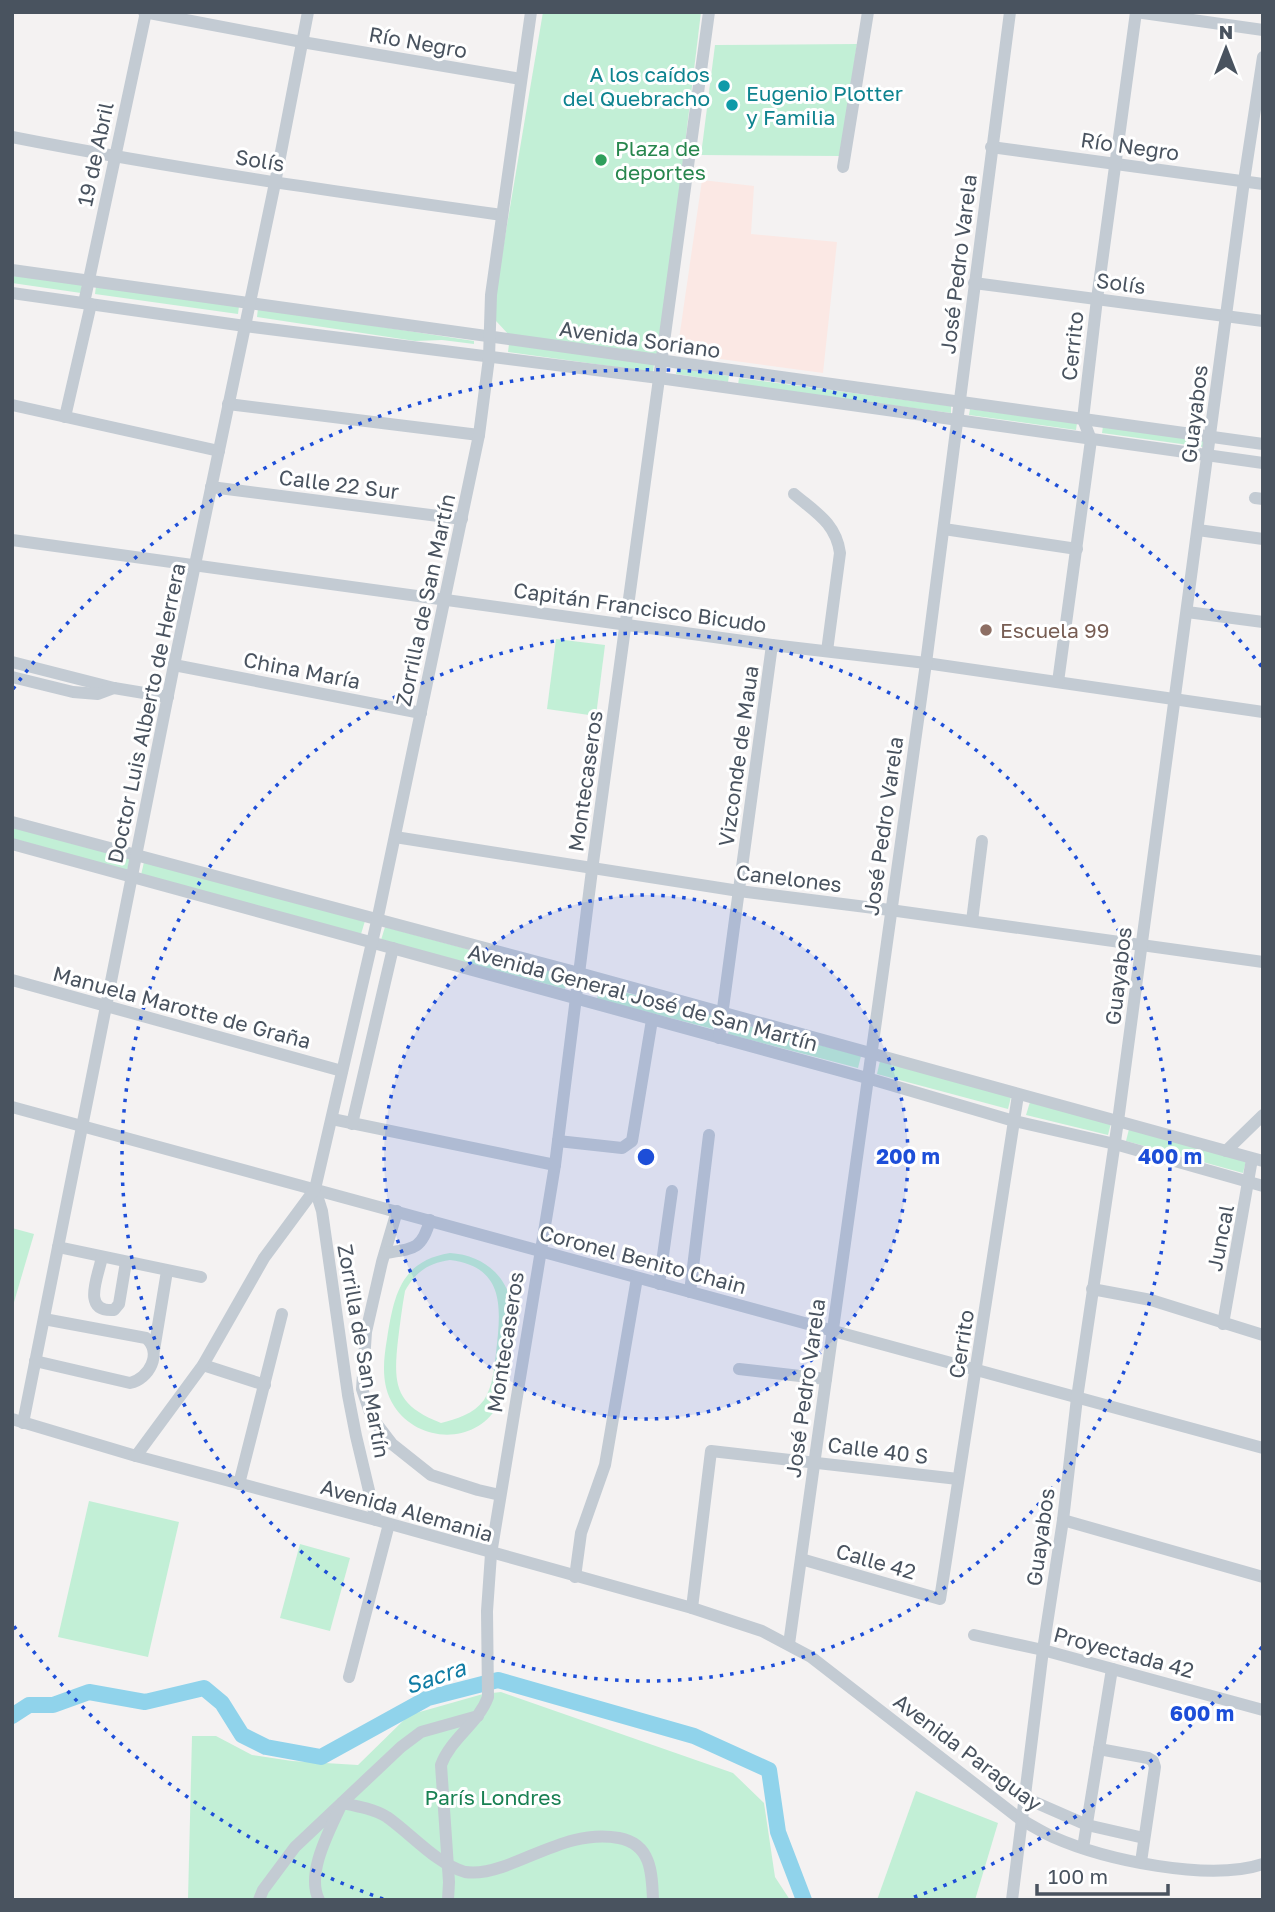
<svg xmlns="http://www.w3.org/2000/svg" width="1275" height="1912" font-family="'Golos Text',sans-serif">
  <rect width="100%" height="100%" fill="#f4f2f2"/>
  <path fill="#fbe8e4" d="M702,180L754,186L751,234L837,242L823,373L677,353Z"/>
  <g fill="#c2efd6" fill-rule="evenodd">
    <path d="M543,12H701L660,351L655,355L510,336L496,321L493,308Z"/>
    <path d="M857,44L841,156L701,155L715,45Z"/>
    <path d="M12,274L82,284L81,293L12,283Z"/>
    <path d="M96,286L239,306L238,314L95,294Z"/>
    <path d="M258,308L474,341V344L442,340L415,341L257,317Z"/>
    <path d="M509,344L654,364L653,372L508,352Z"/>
    <path d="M677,368L729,376L728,382L676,374Z"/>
    <path d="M739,378L951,406V413L738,385Z"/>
    <path d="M970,409L1077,423L1076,430L969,415Z"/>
    <path d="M1103,426L1204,441L1203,447L1102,433Z"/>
    <path d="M556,639L605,645L596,716L547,709Z"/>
    <path d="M12,826L130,858L127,871L12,840Z"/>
    <path d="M144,862L365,921L361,934L141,875Z"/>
    <path d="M385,927L568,976L565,989L381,940Z"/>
    <path d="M600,986L717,1016L713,1029L597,999Z"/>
    <path d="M731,1021L861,1056L858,1068L728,1034Z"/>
    <path d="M880,1061L1011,1097L1008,1109L877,1074Z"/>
    <path d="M1030,1102L1111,1123L1108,1135L1026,1115Z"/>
    <path d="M1129,1129L1246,1161L1243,1173L1126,1141Z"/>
    <path d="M12,1228L34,1234L12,1309Z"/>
    <path d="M450,1253C484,1255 510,1277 513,1313C514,1326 510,1341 509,1355C507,1373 507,1391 497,1407C474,1445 418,1443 394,1406C381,1386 383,1362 387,1339C394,1296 400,1261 450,1253ZM450,1260C506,1267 501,1309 496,1353C494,1369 493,1386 484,1400C474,1414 456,1419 441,1423C395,1405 393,1385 398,1340C400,1324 402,1307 405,1291C416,1271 429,1263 450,1260Z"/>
    <path d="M89,1501L179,1522L148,1657L58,1637Z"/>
    <path d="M300,1544L350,1558L330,1631L280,1618Z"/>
    <path d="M501,1692L733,1773L764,1803L775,1877L790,1900H188L192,1736H216L252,1755L292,1761L358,1765L409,1715L483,1694Z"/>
    <path d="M916,1791L998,1823L975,1900H877Z"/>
  </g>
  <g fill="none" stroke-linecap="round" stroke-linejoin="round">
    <path stroke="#90d3eb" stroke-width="16" d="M12,1716L29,1705H53L89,1692L145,1702L204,1688L222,1703L242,1735L266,1747L321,1757L428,1698L498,1680L694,1736L769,1770L778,1832L804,1900"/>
    <g stroke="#c3cbd3" stroke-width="12">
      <path d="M144,12L302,42L521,79"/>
      <path d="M1136,12L1263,30"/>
      <path d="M12,137C175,169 338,192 502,215"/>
      <path d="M991,147L1263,184"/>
      <path d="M843,167L868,12"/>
      <path d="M12,270L1263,444"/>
      <path d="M974,283L1263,321"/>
      <path d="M12,293L245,326L659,378L1263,463"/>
      <path d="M84,303L146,12"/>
      <path d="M228,404L479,435"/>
      <path d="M12,405L219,451"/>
      <path d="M65,417L91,304"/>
      <path d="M211,487L462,519"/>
      <path d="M794,494C815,512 836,523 840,553L827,651"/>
      <path d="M1255,498L1263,499"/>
      <path d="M944,529L1077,549"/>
      <path d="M1198,530L1263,539"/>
      <path d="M12,540L772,645L926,663L1263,712"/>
      <path d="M1187,612L1263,622"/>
      <path d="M12,662L114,688L168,697"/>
      <path d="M174,665L421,713"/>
      <path d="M12,677L73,692L98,694L114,688"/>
      <path d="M1058,682L1091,440L1083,419L1097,299L1136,12"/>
      <path d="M12,822L579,973L1263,1161"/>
      <path d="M395,837L739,891L890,910L1263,962"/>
      <path d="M12,844L867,1078L1014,1121L1115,1144L1263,1186"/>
      <path d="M972,921L982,841"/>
      <path d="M12,980L342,1071"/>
      <path d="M719,1038L772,645"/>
      <path d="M12,1107L1263,1448"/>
      <path d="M332,1119L555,1165"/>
      <path d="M352,1124L393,948"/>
      <path d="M558,1141L622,1148L632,1141L652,1020"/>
      <path d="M1226,1151L1263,1115"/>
      <path d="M315,1189L322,1211L348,1395L356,1436L376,1520"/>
      <path d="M397,1211L382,1262L366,1332L362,1389L372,1418L392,1444L431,1475L478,1490L500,1495"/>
      <path d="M58,1247L201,1277"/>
      <path d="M385,1253C413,1249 422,1250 430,1220"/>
      <path d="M102,1257C98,1277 81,1312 114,1310L119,1304L126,1262"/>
      <path d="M659,1284L672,1191"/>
      <path d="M1092,1289L1151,1300L1263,1335"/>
      <path d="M690,1292L709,1135"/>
      <path d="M1223,1324L1252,1159"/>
      <path d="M154,1350L167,1271"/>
      <path d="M35,1361L130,1383C149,1379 163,1353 146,1338L44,1319"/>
      <path d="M203,1365L265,1385"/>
      <path d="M739,1369L826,1379"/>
      <path d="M12,1419L136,1456L376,1520L692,1608L762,1631L811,1657L1020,1819C1031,1825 1042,1832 1053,1837C1105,1860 1209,1882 1263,1864"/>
      <path d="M23,1423L174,665L275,183L308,12"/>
      <path d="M136,1456L203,1365L264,1258L315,1189L377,921L479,435L489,358L491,295L531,12"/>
      <path d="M239,1484L282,1314"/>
      <path d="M1063,1520L1263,1577"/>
      <path d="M801,1559L940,1599L1018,1095"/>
      <path d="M575,1577L581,1533L605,1465L637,1278"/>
      <path d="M692,1608L711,1451L958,1479"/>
      <path d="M974,1635L1043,1650L1263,1710"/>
      <path d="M789,1644L926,663L1010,12"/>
      <path d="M349,1677L389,1524"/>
      <path d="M1099,1749L1148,1758L1153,1761L1155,1767L1141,1862"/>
      <path d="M1023,1797L1087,1825L1144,1838"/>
      <path d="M1083,1848L1112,1669"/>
      <path d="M259,1900L263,1890L295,1847L401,1747L421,1732L478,1716"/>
      <path d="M319,1900C305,1873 331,1828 342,1803C357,1806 374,1809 387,1817C410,1833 438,1865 465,1872C478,1874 490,1871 502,1867C540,1854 577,1830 619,1838C651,1844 652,1872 653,1900"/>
      <path d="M448,1900L449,1882L441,1765C451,1738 478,1724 488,1697L487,1611L491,1554L555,1165L592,870L709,12"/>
      <path d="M1012,1900L1043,1650L1063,1520L1077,1398L1118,1121L1244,181L1263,57"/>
    </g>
  </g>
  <circle cx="646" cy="1157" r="262" fill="#1d4ed8" fill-opacity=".12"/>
  <g fill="none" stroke="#1d4ed8" stroke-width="3.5" stroke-dasharray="3.5 7">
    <circle cx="646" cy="1157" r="262"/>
    <circle cx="646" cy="1157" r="524"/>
    <path d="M1262 1647A787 787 0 0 1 909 1899M383 1899A787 787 0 0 1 13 1625M13 689A787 787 0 0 1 1262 667"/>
  </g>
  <g fill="#0f9aa8" stroke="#fff" stroke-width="2.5">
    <circle cx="724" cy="86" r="7"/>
    <circle cx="732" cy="105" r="7"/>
  </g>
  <circle fill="#2e9e5b" stroke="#fff" stroke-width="2.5" cx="601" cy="160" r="7"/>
  <circle fill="#8d6e63" stroke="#fff" stroke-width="2.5" cx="986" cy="630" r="7"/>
  <g text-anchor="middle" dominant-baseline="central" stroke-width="6" stroke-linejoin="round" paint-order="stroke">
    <g font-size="21" fill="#49535f" stroke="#fff">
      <text transform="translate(418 42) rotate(10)">Río Negro</text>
      <text transform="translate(1130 146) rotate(8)">Río Negro</text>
      <text transform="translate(95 154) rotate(-78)">19 de Abril</text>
      <text transform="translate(260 160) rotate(9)">Solís</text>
      <text transform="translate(958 264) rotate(-83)">José Pedro Varela</text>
      <text transform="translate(1121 283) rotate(8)">Solís</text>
      <text transform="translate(640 339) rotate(8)">Avenida Soriano</text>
      <text transform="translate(1072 346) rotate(-84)">Cerrito</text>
      <text transform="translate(1194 414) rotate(-83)">Guayabos</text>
      <text transform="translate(339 484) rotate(7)">Calle 22 Sur</text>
      <text transform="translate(425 600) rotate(-78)">Zorrilla de San Martín</text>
      <text transform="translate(640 607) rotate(8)">Capitán Francisco Bicudo</text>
      <text transform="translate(302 670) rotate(11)">China María</text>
      <text transform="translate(146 713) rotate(-78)">Doctor Luis Alberto de Herrera</text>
      <text transform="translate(738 756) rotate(-82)">Vizconde de Maua</text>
      <text transform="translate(585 781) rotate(-82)">Montecaseros</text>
      <text transform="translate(883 826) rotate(-82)">José Pedro Varela</text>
      <text transform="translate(789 878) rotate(7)">Canelones</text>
      <text transform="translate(1118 976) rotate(-83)">Guayabos</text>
      <text transform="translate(643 997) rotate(15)">Avenida General José de San Martín</text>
      <text transform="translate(182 1007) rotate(15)">Manuela Marotte de Graña</text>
      <text transform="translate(1220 1238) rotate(-79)">Juncal</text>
      <text transform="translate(643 1259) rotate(15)">Coronel Benito Chain</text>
      <text transform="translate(505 1342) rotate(-81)">Montecaseros</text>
      <text transform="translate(961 1344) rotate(-81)">Cerrito</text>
      <text transform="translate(364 1351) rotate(80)">Zorrilla de San Martín</text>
      <text transform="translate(805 1388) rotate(-82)">José Pedro Varela</text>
      <text transform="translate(878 1450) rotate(7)">Calle 40 S</text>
      <text transform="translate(407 1510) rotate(16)">Avenida Alemania</text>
      <text transform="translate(1040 1537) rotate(-82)">Guayabos</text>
      <text transform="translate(876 1561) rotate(16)">Calle 42</text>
      <text transform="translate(1124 1652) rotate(15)">Proyectada 42</text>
      <text transform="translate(968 1752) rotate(37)">Avenida Paraguay</text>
    </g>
    <g font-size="21" fill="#0d838f" stroke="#fff" text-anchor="end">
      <text x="710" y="74">A los caídos<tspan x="710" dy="24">del Quebracho</tspan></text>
      <text x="746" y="93" text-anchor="start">Eugenio Plotter<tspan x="746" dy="24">y Familia</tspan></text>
    </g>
    <g font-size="21" fill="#27864d" stroke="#fff" text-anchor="start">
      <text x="615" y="148">Plaza de<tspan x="615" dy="24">deportes</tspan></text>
    </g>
    <g font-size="21" fill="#785e54" stroke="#fff" text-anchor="start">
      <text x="1000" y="630">Escuela 99</text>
    </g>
    <g font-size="21" fill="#198153" stroke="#fff">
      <text x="493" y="1797">París Londres</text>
    </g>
    <g font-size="23" font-style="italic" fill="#0f7ca4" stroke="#fff">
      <text transform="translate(435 1676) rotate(-19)">Sacra</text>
    </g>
  </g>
  <circle cx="646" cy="1157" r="10" fill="#1d4ed8" stroke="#fff" stroke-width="3.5"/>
  <g font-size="21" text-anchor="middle" font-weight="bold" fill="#1d4ed8" stroke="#fff" stroke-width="6" stroke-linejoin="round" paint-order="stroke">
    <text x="908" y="1164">200 m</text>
    <text x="1170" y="1164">400 m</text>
    <text x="1202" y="1721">600 m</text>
  </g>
  <rect width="1275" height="1912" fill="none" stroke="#49535f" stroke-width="28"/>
  <g transform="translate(1226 49)" stroke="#ffffff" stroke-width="5" paint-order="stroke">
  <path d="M0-5L12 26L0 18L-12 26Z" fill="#49535f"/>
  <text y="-10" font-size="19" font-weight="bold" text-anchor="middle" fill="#49535f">N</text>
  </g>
  <path d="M1037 1884v10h131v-10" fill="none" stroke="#49535f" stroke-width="3.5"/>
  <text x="1048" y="1884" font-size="21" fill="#49535f" stroke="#ffffff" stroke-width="5" paint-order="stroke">100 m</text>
</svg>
